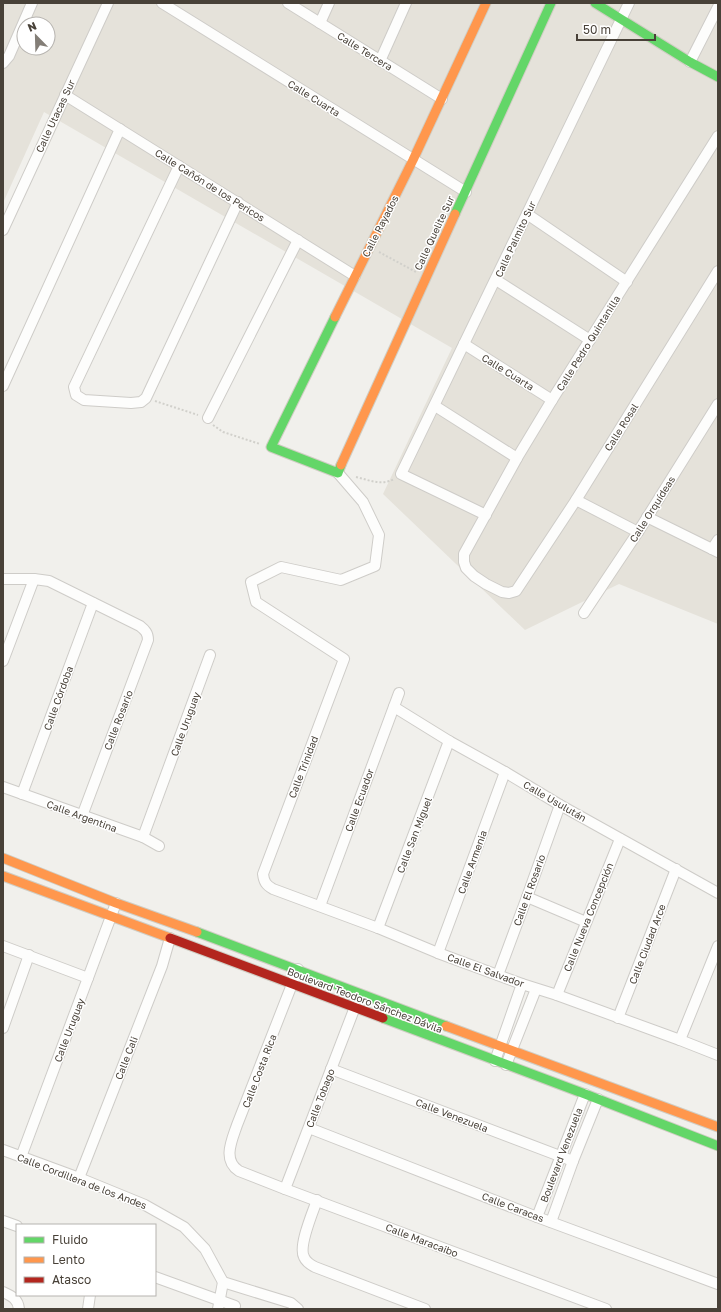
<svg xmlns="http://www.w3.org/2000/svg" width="721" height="1312" font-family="'Golos Text',sans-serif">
  <rect width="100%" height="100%" fill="#f1f0ec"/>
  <path fill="#e5e2da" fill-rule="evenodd" d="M3,3H718V624L619,584L525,630L383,494L452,348L44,112L3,203ZM24,24H48V48H24Z"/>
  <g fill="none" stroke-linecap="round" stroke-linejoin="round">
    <defs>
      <g id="street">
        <path d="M162,3L466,192"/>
        <path d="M288,3L442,99"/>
        <path d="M320,23L329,3"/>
        <path d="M380,61L406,3"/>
        <path d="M690,62L718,7"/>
        <path d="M3,63L9,56L32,3"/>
        <path d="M65,95L355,276"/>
        <path d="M718,136L552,400L517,458L464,554V562L466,568L474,576L486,584L502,592L509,593L516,591L576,500L718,271"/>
        <path d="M179,166L74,387L76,395L84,400L131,403L141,402L146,398L238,202"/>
        <path d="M527,214L627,282"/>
        <path d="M3,230L108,3"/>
        <path d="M496,280L590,340"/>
        <path d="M464,344L552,400"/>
        <path d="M3,386L120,129"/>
        <path d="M435,406L517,458"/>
        <path d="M208,418L298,240"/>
        <path d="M338,473L363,502L379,535L375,566L341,580L281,567L251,582L256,602L344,659L263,874C264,882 266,885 273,889L378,928L438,953L522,984L557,995L680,1040L718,1055"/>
        <path d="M576,500L638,532"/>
        <path d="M486,515L401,474L629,3"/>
        <path d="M647,517L718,552"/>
        <path d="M712,549L718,540"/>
        <path d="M3,579H34L49,581L140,626C145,630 148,633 148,640L82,816"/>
        <path d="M584,613L638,532L718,404"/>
        <path d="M3,661L34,579"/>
        <path d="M394,707L449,741L505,772L560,805L718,893"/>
        <path d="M3,787L143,837L159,846"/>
        <path d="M22,794L93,603"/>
        <path d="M143,837L210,655"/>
        <path d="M527,897L586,922"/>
        <path d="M320,906L399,693"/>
        <path d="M378,928L449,741"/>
        <path d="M3,946L88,978"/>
        <path d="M438,953L505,772"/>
        <path d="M298,969L237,1125C232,1140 222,1160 239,1171L285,1189L606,1309"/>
        <path d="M498,975L527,897L560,805"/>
        <path d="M557,995L620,839"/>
        <path d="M618,1018L676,869"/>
        <path d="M3,1028L29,955"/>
        <path d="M680,1040L718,946"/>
        <path d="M495,1061L522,984"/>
        <path d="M506,1065L536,989"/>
        <path d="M331,1069L573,1161"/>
        <path d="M309,1128L537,1217L718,1284"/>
        <path d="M3,1150L79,1178L145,1205L184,1227L205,1249L223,1282"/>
        <path d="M21,1157L116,903"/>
        <path d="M79,1178L162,966L170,938"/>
        <path d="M285,1189L355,1007"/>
        <path d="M317,1200C313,1212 298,1246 304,1257C306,1262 311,1265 315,1267L425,1309"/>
        <path d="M537,1217L585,1094"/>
        <path d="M3,1221L17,1226"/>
        <path d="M551,1222L573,1161L598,1099"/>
        <path d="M155,1277L235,1306"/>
        <path d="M223,1282L239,1287L291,1303L298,1309"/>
        <path d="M3,1292C12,1296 18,1299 19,1309"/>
        <path d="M88,1309L90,1295"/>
        <path d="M218,1309L223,1282"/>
      </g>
      <g id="fast">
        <path d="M595,3L690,62L718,77"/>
        <path d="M455,214L551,3"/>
        <path d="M335,317L271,447L338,473L341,465"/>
        <path d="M197,932L446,1026"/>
        <path d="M383,1018L585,1094L718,1146"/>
      </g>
      <g id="slow">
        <path d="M335,317L413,160L486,3"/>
        <path d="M341,465L455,214"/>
        <path d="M3,858L116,903L197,932"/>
        <path d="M3,876L170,938"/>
        <path d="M446,1026L718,1127"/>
      </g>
      <path id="jam" d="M170,938L383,1018"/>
    </defs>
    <use href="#street" stroke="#ceccc8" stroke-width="12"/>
    <use href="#fast" stroke="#d0cdc3" stroke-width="11"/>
    <use href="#slow" stroke="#d0cdc3" stroke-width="11"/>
    <use href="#jam" stroke="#d0cdc3" stroke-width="11"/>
    <g stroke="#d1d0cb" stroke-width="2" stroke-dasharray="2 2" stroke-linecap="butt">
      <path d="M379,252L416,272"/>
      <path d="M155,401L198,415"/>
      <path d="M213,425L223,432L260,444"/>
      <path d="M356,477C369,480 381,486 394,479"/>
    </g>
    <use href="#street" stroke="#fdfdfc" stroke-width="10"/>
    <use href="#fast" stroke="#63d668" stroke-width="9"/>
    <use href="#slow" stroke="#ff974d" stroke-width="9"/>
    <use href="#jam" stroke="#b3261e" stroke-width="9"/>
  </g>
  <g text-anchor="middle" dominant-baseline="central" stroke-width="3" stroke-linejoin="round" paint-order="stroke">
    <g font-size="10" fill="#484138" stroke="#fff">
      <text transform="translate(365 51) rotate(32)">Calle Tercera</text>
      <text transform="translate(314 98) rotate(32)">Calle Cuarta</text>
      <text transform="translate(55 116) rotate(-65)">Calle Utacas Sur</text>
      <text transform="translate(210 185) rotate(32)">Calle Cañón de los Pericos</text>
      <text transform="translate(380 226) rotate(-63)">Calle Rayados</text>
      <text transform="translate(434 233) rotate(-65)">Calle Quelite Sur</text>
      <text transform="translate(515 239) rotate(-65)">Calle Palmito Sur</text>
      <text transform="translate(588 343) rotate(-58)">Calle Pedro Quintanilla</text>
      <text transform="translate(508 372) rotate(32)">Calle Cuarta</text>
      <text transform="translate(621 427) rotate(-58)">Calle Rosal</text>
      <text transform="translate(652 509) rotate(-58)">Calle Orquídeas</text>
      <text transform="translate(58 698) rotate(-70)">Calle Córdoba</text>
      <text transform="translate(118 720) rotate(-69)">Calle Rosario</text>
      <text transform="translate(185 724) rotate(-70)">Calle Uruguay</text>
      <text transform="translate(303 767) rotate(-69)">Calle Trinidad</text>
      <text transform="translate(359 800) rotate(-70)">Calle Ecuador</text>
      <text transform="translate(555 801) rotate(30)">Calle Usulután</text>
      <text transform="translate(82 816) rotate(20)">Calle Argentina</text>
      <text transform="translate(414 835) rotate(-69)">Calle San Miguel</text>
      <text transform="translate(472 862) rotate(-70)">Calle Armenia</text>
      <text transform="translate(529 890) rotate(-70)">Calle El Rosario</text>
      <text transform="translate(588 917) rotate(-68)">Calle Nueva Concepción</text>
      <text transform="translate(647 944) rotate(-69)">Calle Ciudad Arce</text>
      <text transform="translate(486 970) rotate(20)">Calle El Salvador</text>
      <text transform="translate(365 1000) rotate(21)">Boulevard Teodoro Sánchez Dávila</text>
      <text transform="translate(69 1030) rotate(-69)">Calle Uruguay</text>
      <text transform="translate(126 1058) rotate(-69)">Calle Cali</text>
      <text transform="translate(259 1071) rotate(-69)">Calle Costa Rica</text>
      <text transform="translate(320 1098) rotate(-69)">Calle Tobago</text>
      <text transform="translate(452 1115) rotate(21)">Calle Venezuela</text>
      <text transform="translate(561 1155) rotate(-69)">Boulevard Venezuela</text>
      <text transform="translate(82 1181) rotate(21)">Calle Cordillera de los Andes</text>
      <text transform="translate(513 1207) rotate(21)">Calle Caracas</text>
      <text transform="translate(422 1240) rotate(21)">Calle Maracaibo</text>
    </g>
  </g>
  <rect width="721" height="1312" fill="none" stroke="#484138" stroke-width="8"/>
  <rect x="16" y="1224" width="140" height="72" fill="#ffffff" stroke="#b6b3af"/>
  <rect x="24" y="1237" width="20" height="6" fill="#63d668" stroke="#b6b3af"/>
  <text x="52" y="1244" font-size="12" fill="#484138">Fluido</text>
  <rect x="24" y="1257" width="20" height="6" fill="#ff974d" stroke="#b6b3af"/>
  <text x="52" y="1264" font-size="12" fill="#484138">Lento</text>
  <rect x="24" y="1277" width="20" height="6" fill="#b3261e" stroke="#b6b3af"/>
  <text x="52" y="1284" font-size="12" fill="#484138">Atasco</text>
  <g transform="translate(36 36) rotate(337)"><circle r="19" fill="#ffffff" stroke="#b6b3af"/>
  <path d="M0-3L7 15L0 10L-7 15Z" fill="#837e77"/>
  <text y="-6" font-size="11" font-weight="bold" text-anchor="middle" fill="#484138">N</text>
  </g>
  <path d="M577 34v6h78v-6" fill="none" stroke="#484138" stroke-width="2"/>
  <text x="583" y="34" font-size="12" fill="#484138" stroke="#ffffff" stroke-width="3" paint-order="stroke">50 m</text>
</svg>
